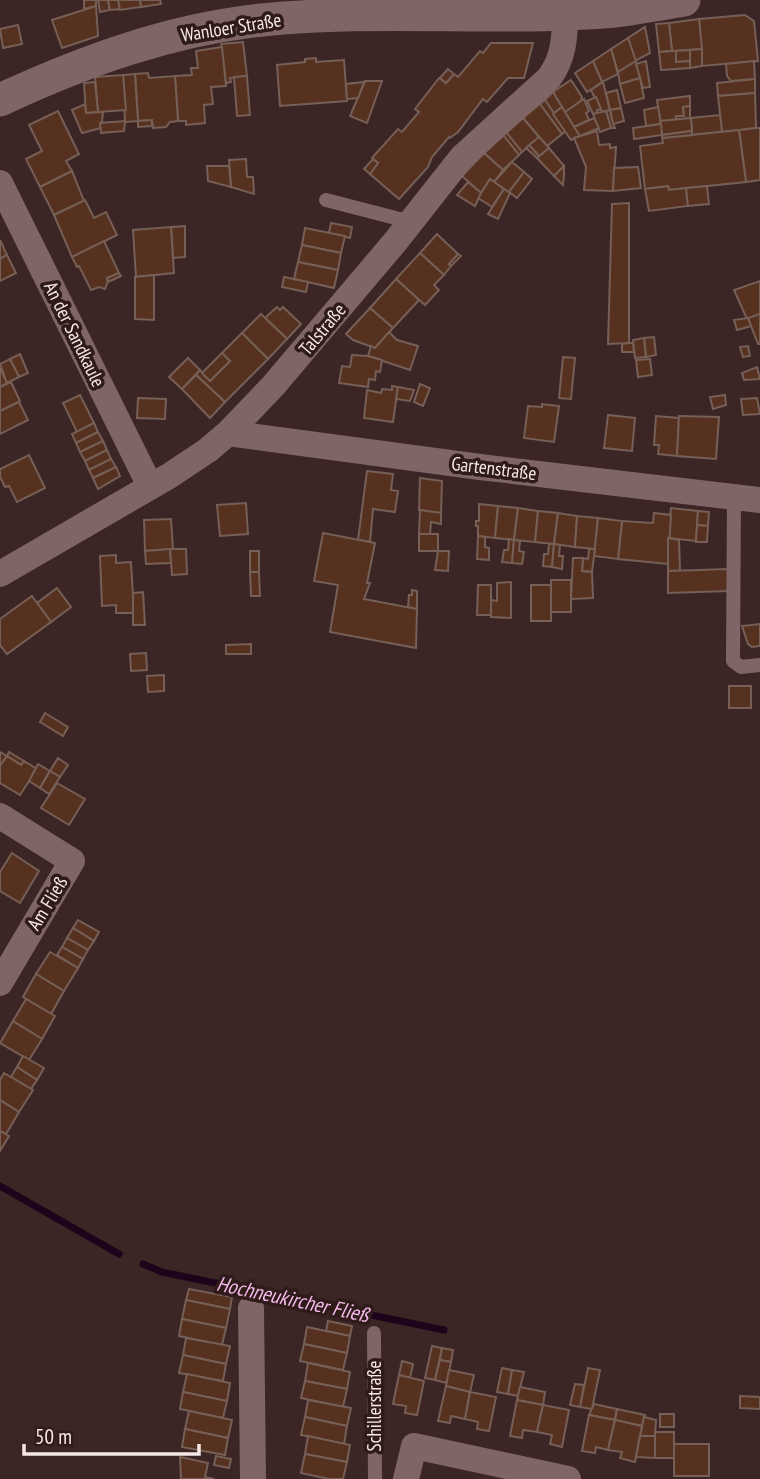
<svg xmlns="http://www.w3.org/2000/svg" width="760" height="1479" font-family="'PT Sans Narrow',sans-serif">
  <rect width="100%" height="100%" fill="#3b2525"/>
  <g fill="none" stroke-linecap="round" stroke-linejoin="round">
    <g stroke="#1e041b" stroke-width="7">
      <path d="M0,1186L119,1254"/>
      <path d="M143,1264L162,1272L444,1330"/>
    </g>
  </g>
  <g fill="#563120" stroke="#765f56" stroke-width="2">
    <path d="M84,0H96V6L84,9Z"/>
    <path d="M98,0H108L110,10L100,12Z"/>
    <path d="M108,0H118L120,9L110,10Z"/>
    <path d="M118,0H140L141,7L120,10Z"/>
    <path d="M140,0H160L161,4L141,7Z"/>
    <path d="M96,6L98,36L62,48L52,20Z"/>
    <path d="M745,15L754,21L758,61L702,66L699,19Z"/>
    <path d="M699,19L702,49L672,51L669,23Z"/>
    <path d="M669,23L672,51L659,52L656,24Z"/>
    <path d="M18,25L22,44L3,48L0,29Z"/>
    <path d="M645,27L650,53L635,61L628,38Z"/>
    <path d="M628,38L636,61L618,72L611,49Z"/>
    <path d="M243,42L247,76L230,78L231,82L226,83L221,44Z"/>
    <path d="M491,43H533L524,78H508L487,102L483,99L458,132L450,138L449,137L432,157L428,167L399,199L370,174L378,163L372,158L398,129L402,132L419,112L415,109L439,78L446,83L454,74L458,77L480,51L483,53Z"/>
    <path d="M222,47L226,86L211,87L213,104L204,105L205,123L186,125V121H178L175,76L192,75L191,68H198L196,51Z"/>
    <path d="M611,49L618,74L602,82L593,61Z"/>
    <path d="M702,49V66L690,68V50Z"/>
    <path d="M690,50V61L676,62V51Z"/>
    <path d="M672,51H676V62L690,61V68L661,70L659,52Z"/>
    <path d="M316,58V62L344,60L347,101L280,106L277,65L305,62V59Z"/>
    <path d="M593,61L602,82L587,92L575,73Z"/>
    <path d="M636,61L640,78L620,84L618,72Z"/>
    <path d="M646,61L650,87L643,88L636,64Z"/>
    <path d="M754,61L755,79L731,81L727,76L726,64Z"/>
    <path d="M448,69L454,74L446,83L440,78Z"/>
    <path d="M148,73L149,78L175,76L178,121L170,122L166,127L153,128L152,120L138,121L135,74Z"/>
    <path d="M135,74L138,121L125,122L123,75Z"/>
    <path d="M123,75L126,110L98,112L95,77Z"/>
    <path d="M247,76L250,115L237,116L234,77Z"/>
    <path d="M640,78L644,98L625,103L620,84Z"/>
    <path d="M755,79V93L718,96L717,83Z"/>
    <path d="M571,80L582,97L581,101L565,112L553,92Z"/>
    <path d="M365,81H382L367,123L350,116Z"/>
    <path d="M95,82L98,112L86,113L84,83Z"/>
    <path d="M364,82L358,98L347,99L346,84Z"/>
    <path d="M603,82L610,110L602,112L591,90Z"/>
    <path d="M617,90L621,108L610,110L606,93Z"/>
    <path d="M553,92L562,107L553,114L545,100Z"/>
    <path d="M755,93L756,128L722,132L718,96Z"/>
    <path d="M690,96V106L683,107L684,116H676V120L660,121L657,100Z"/>
    <path d="M596,97L601,109L597,110L598,113L593,114L587,101Z"/>
    <path d="M584,99L589,111L586,113L589,120L574,127L565,112Z"/>
    <path d="M545,100L566,131L562,134L540,104Z"/>
    <path d="M85,104L86,113L103,112L102,122L100,123L101,128L82,133L72,110Z"/>
    <path d="M540,104L562,134L547,146L523,118Z"/>
    <path d="M690,106V118L676,120V116H684L683,107Z"/>
    <path d="M562,107L565,112L580,136L571,140L553,114Z"/>
    <path d="M658,107L661,124L646,126L644,110Z"/>
    <path d="M621,108L624,121L613,124L610,110Z"/>
    <path d="M610,110L613,124L615,128H611L606,111Z"/>
    <path d="M58,111L79,154L66,161L72,171L40,187L26,159L42,151L29,125Z"/>
    <path d="M606,111L611,128L600,132L593,114Z"/>
    <path d="M720,115L722,132L692,135L691,118Z"/>
    <path d="M523,118L539,137L522,152L506,132Z"/>
    <path d="M594,118L599,128L580,136L574,127Z"/>
    <path d="M691,118L692,131L662,135L660,121Z"/>
    <path d="M152,120V126L138,127V121Z"/>
    <path d="M125,121L124,131L101,133L100,123Z"/>
    <path d="M661,124L662,135L634,139L633,128Z"/>
    <path d="M756,128H760V180L746,182L739,130Z"/>
    <path d="M739,130L746,182L669,190L668,186L645,189L640,146L663,143L662,138Z"/>
    <path d="M597,131L599,145L610,144V148L616,147L613,191L584,190L586,167L574,138Z"/>
    <path d="M692,131V135L662,138V135Z"/>
    <path d="M506,132L522,152L519,155L503,135Z"/>
    <path d="M503,135L519,155L503,170L484,153Z"/>
    <path d="M539,137L549,148L539,156L529,145Z"/>
    <path d="M529,145L539,156L537,158L526,148Z"/>
    <path d="M549,148L564,166L554,176L537,158Z"/>
    <path d="M484,153L503,170L494,182L490,179L481,193L462,176Z"/>
    <path d="M246,159L247,177H253L254,194L231,187L229,160Z"/>
    <path d="M373,159L378,163L370,174L364,169Z"/>
    <path d="M512,162L524,172L509,192L494,182Z"/>
    <path d="M207,166H229L231,187L208,181Z"/>
    <path d="M564,166V176L563,185L554,176Z"/>
    <path d="M638,167L641,188L613,191L614,168Z"/>
    <path d="M72,171L84,201L54,215L40,187Z"/>
    <path d="M524,172L532,179L517,198L509,192Z"/>
    <path d="M490,179L504,189L492,207L478,198Z"/>
    <path d="M468,182L481,193L475,206L457,195Z"/>
    <path d="M668,186L669,190L686,188L688,206L649,211L645,189Z"/>
    <path d="M707,186L709,204L688,206L686,188Z"/>
    <path d="M504,189L510,193L498,219L488,214Z"/>
    <path d="M85,200L94,218L106,212L117,235L72,257L54,215Z"/>
    <path d="M629,203V343L608,344L612,204Z"/>
    <path d="M331,223L352,227L350,238L329,233Z"/>
    <path d="M185,226V257L173,258L171,227Z"/>
    <path d="M171,227L174,273L136,277L133,230Z"/>
    <path d="M305,228L345,236L341,253L302,245Z"/>
    <path d="M437,234L458,254L449,264L451,266L444,275L420,253Z"/>
    <path d="M0,240L7,255L0,259Z"/>
    <path d="M104,241L119,273L107,278L108,282L105,289L99,287L91,290L79,266L77,267L72,257Z"/>
    <path d="M302,245L341,253L338,270L298,262Z"/>
    <path d="M420,253L444,275L434,285L439,290L425,305L396,279Z"/>
    <path d="M458,254L461,256L451,266L449,264Z"/>
    <path d="M7,255L16,273L0,281V259Z"/>
    <path d="M298,262L338,270L334,288L294,279Z"/>
    <path d="M119,273L121,276L108,282L107,278Z"/>
    <path d="M154,275V320L135,319V277Z"/>
    <path d="M284,277L308,282L306,292L282,287Z"/>
    <path d="M396,279L419,300L393,328L370,308Z"/>
    <path d="M760,281V314L747,319L734,290Z"/>
    <path d="M277,307L280,310L283,307L301,324L287,339L265,318Z"/>
    <path d="M370,308L393,328L375,348L353,340L346,334Z"/>
    <path d="M261,314L287,339L268,359L242,333Z"/>
    <path d="M760,314V344H758L748,318Z"/>
    <path d="M748,318L751,326L737,330L734,320Z"/>
    <path d="M389,332L397,340L418,346L410,370L368,356L371,346L375,348Z"/>
    <path d="M242,333L268,359L225,402L196,375L200,370L210,381L230,361L222,353Z"/>
    <path d="M654,337L656,355L646,357L644,338Z"/>
    <path d="M644,338L646,357L635,358L633,340Z"/>
    <path d="M629,343H633L634,352H622V344Z"/>
    <path d="M748,346L750,356L743,357L740,347Z"/>
    <path d="M222,353L230,361L210,381L202,373Z"/>
    <path d="M20,354L28,373L19,377L10,359Z"/>
    <path d="M352,355L368,356L382,360L380,372L376,371L375,380L369,379L368,387L339,383L342,366L350,367Z"/>
    <path d="M563,357L575,358L571,399L559,398Z"/>
    <path d="M188,358L200,370L182,389L169,377Z"/>
    <path d="M10,359L19,377L7,383L0,364Z"/>
    <path d="M650,359L652,375L638,377L636,360Z"/>
    <path d="M757,367L760,379L744,380L742,373Z"/>
    <path d="M0,368L7,383L0,387Z"/>
    <path d="M196,375L225,402L210,418L182,389Z"/>
    <path d="M11,382L20,401L0,411V387Z"/>
    <path d="M420,384L430,388L423,406L414,402Z"/>
    <path d="M392,386L398,387L393,422L364,418L367,390L381,393L382,389L392,390Z"/>
    <path d="M398,387L414,390L410,401L396,399Z"/>
    <path d="M80,395L94,423L77,432L63,403Z"/>
    <path d="M725,395L726,405L713,409L710,397Z"/>
    <path d="M138,398L166,399L165,419L137,418Z"/>
    <path d="M757,398L760,414L743,415L741,399Z"/>
    <path d="M19,402L28,420L0,434V411Z"/>
    <path d="M542,404L559,406L554,442L524,438L528,406L542,407Z"/>
    <path d="M608,415L635,418L632,451L604,448Z"/>
    <path d="M656,416L679,418L677,456L658,454L659,445H654Z"/>
    <path d="M679,416L719,417L716,459L677,456Z"/>
    <path d="M94,423L98,432L76,443L72,434Z"/>
    <path d="M98,432L103,441L80,452L76,443Z"/>
    <path d="M103,441L107,450L85,461L80,452Z"/>
    <path d="M107,450L111,459L89,470L85,461Z"/>
    <path d="M29,455L45,488L17,502L9,486L5,487L0,477V469Z"/>
    <path d="M111,459L116,467L93,478L89,470Z"/>
    <path d="M116,467L120,476L98,489L93,478Z"/>
    <path d="M367,471L393,474L391,490L398,491L395,512L373,509L370,542L358,540Z"/>
    <path d="M420,478L442,481L441,513L419,510Z"/>
    <path d="M246,503L248,534L220,536L217,505Z"/>
    <path d="M479,504L498,506L495,538L478,536V526H476V521H479Z"/>
    <path d="M498,506L518,508L514,540L495,538Z"/>
    <path d="M518,508L538,511L535,542L514,540Z"/>
    <path d="M671,508L698,511L696,541L668,538Z"/>
    <path d="M420,510L441,513V524L431,522L430,534H419Z"/>
    <path d="M538,511L558,513L554,544L535,542Z"/>
    <path d="M698,511L709,512L708,526L697,525Z"/>
    <path d="M558,513L577,516L575,547L554,544Z"/>
    <path d="M654,513L671,515L668,564L618,559L622,521L653,523Z"/>
    <path d="M577,516L598,518L595,549L575,547Z"/>
    <path d="M598,518L622,521L618,559L594,556Z"/>
    <path d="M171,519L173,549L145,551L144,520Z"/>
    <path d="M697,525L708,526L707,542H696Z"/>
    <path d="M323,533L375,543L367,583H370L364,599L417,609L416,648L330,632L338,585L314,581Z"/>
    <rect x="419" y="534" width="19" height="17"/>
    <path d="M478,536L485,537V547L489,548V560L477,559Z"/>
    <path d="M668,538L679,540L680,571H668Z"/>
    <path d="M509,539L514,540L512,563L502,562L504,550H508Z"/>
    <path d="M514,540L520,541L519,551L524,552L522,564L512,563Z"/>
    <path d="M549,544H554L552,567L543,566L544,554H548Z"/>
    <path d="M554,544L560,545L559,556H563L562,569L552,567Z"/>
    <path d="M170,549L171,563L146,564L145,551Z"/>
    <path d="M170,549H186L187,574L172,575Z"/>
    <path d="M589,549H595L592,572L582,571L583,558L588,559Z"/>
    <rect x="250" y="551" width="9" height="21"/>
    <path d="M438,551H449L448,571L435,570Z"/>
    <path d="M116,555V563L131,562L134,613H116V605L102,606L100,556Z"/>
    <path d="M573,558H583L582,571L592,572L593,598L571,599Z"/>
    <path d="M728,569V591L668,593V571Z"/>
    <path d="M250,572H259L260,596H251Z"/>
    <rect x="551" y="580" width="20" height="32"/>
    <path d="M511,582V618L491,617V600L497,601V583Z"/>
    <path d="M478,585H491V615H477Z"/>
    <rect x="531" y="585" width="20" height="36"/>
    <path d="M57,588L71,607L51,622L37,603Z"/>
    <path d="M412,590L417,591V609L408,607L409,595H412Z"/>
    <path d="M143,592L145,625H133V593Z"/>
    <path d="M32,596L51,622L7,654L0,645V619Z"/>
    <path d="M760,624V646L752,647L748,644L742,626Z"/>
    <path d="M251,644V654H226V645Z"/>
    <path d="M146,653L147,670L131,671L130,654Z"/>
    <path d="M164,675V691L148,692L147,676Z"/>
    <rect x="729" y="686" width="22" height="22"/>
    <path d="M45,713L68,727L63,736L40,722Z"/>
    <path d="M0,752L7,756L0,766Z"/>
    <path d="M9,752L24,761L21,765L7,756Z"/>
    <path d="M7,756L21,765L24,761L37,769L20,795L0,783V766Z"/>
    <path d="M58,758L68,765L60,777L50,771Z"/>
    <path d="M38,764L50,771L40,788L29,781Z"/>
    <path d="M50,771L60,777L49,794L40,788Z"/>
    <path d="M57,783L85,799L69,825L41,808Z"/>
    <path d="M12,853L39,871L20,903L0,891V872Z"/>
    <path d="M78,920L99,932L94,941L73,928Z"/>
    <path d="M73,928L94,941L88,950L67,938Z"/>
    <path d="M67,938L88,950L83,959L62,947Z"/>
    <path d="M62,947L83,959L78,968L57,955Z"/>
    <path d="M50,952L78,968L64,991L36,974Z"/>
    <path d="M36,974L64,991L51,1014L23,997Z"/>
    <path d="M26,999L55,1016L42,1039L13,1021Z"/>
    <path d="M13,1021L42,1039L29,1060L0,1043Z"/>
    <path d="M23,1056L44,1068L37,1080L17,1067Z"/>
    <path d="M17,1067L37,1080L31,1089L11,1077Z"/>
    <path d="M4,1073L33,1090L19,1112L0,1100V1080Z"/>
    <path d="M0,1100L19,1112L6,1134L0,1131Z"/>
    <path d="M0,1131L9,1136L0,1151Z"/>
    <path d="M189,1289L232,1297L230,1309L186,1300Z"/>
    <path d="M186,1300L230,1309L226,1328L182,1319Z"/>
    <path d="M182,1319L226,1328L222,1345L179,1336Z"/>
    <path d="M328,1321L352,1326L350,1336L326,1331Z"/>
    <path d="M307,1327L350,1336L347,1353L304,1344Z"/>
    <path d="M186,1338L230,1346L226,1364L183,1355Z"/>
    <path d="M304,1344L347,1353L343,1370L300,1361Z"/>
    <path d="M432,1346L442,1348L435,1380L425,1378Z"/>
    <path d="M442,1348L453,1350L451,1362L440,1360Z"/>
    <path d="M183,1355L226,1364L223,1381L179,1373Z"/>
    <path d="M440,1360L451,1362L447,1383L435,1380Z"/>
    <path d="M402,1361L413,1364L410,1378L399,1375Z"/>
    <path d="M308,1363L350,1372L347,1389L305,1381Z"/>
    <path d="M502,1368L512,1370L508,1394L497,1392Z"/>
    <path d="M588,1368L600,1370L592,1409L580,1407Z"/>
    <path d="M449,1370L474,1375L470,1392L446,1386Z"/>
    <path d="M512,1370L524,1372L518,1396L508,1394Z"/>
    <path d="M187,1374L230,1383L227,1401L183,1392Z"/>
    <path d="M399,1375L424,1381L417,1415L405,1413L406,1406L393,1404Z"/>
    <path d="M305,1381L347,1389L343,1407L301,1398Z"/>
    <path d="M575,1384L584,1385L580,1407L570,1405Z"/>
    <path d="M446,1386L470,1392L465,1419L451,1416L450,1423L438,1421Z"/>
    <path d="M520,1387L545,1392L543,1405L517,1400Z"/>
    <path d="M183,1392L227,1401L223,1418L180,1409Z"/>
    <path d="M470,1392L496,1397L489,1431L477,1429L478,1422L465,1419Z"/>
    <path d="M740,1396L760,1397V1409L740,1408Z"/>
    <path d="M308,1400L351,1408L347,1426L305,1417Z"/>
    <path d="M517,1400L543,1405L537,1432L523,1430L522,1438L510,1436Z"/>
    <path d="M594,1404L617,1409L615,1420L589,1415Z"/>
    <path d="M543,1405L569,1410L562,1447L550,1444L552,1435L537,1432Z"/>
    <path d="M617,1409L645,1415L642,1426L615,1420Z"/>
    <path d="M189,1411L232,1420L228,1438L185,1429Z"/>
    <rect x="660" y="1414" width="14" height="13"/>
    <path d="M589,1415L615,1420L608,1450L596,1447L595,1453L582,1451Z"/>
    <path d="M305,1417L347,1426L344,1444L301,1435Z"/>
    <path d="M644,1417L656,1420L655,1436H640Z"/>
    <path d="M615,1420L642,1426L635,1462L620,1458L622,1452L608,1450Z"/>
    <path d="M185,1429L228,1438L225,1455L182,1447Z"/>
    <rect x="655" y="1432" width="19" height="26"/>
    <path d="M308,1436L350,1445L347,1462L305,1454Z"/>
    <path d="M640,1436H655V1458L636,1457Z"/>
    <rect x="674" y="1444" width="35" height="32"/>
    <path d="M305,1454L347,1462L343,1479H329L301,1473Z"/>
    <path d="M216,1456L231,1459L229,1468L214,1465Z"/>
    <path d="M180,1457L208,1463L205,1477L214,1479H181Z"/>
  </g>
  <g fill="none" stroke-linecap="round" stroke-linejoin="round">
    <g stroke="#7f6565" stroke-width="14">
      <path d="M326,200L411,222"/>
      <path d="M734,497L733,661L741,667L760,665"/>
      <path d="M374,1333L375,1479"/>
    </g>
    <g stroke="#7f6565" stroke-width="26">
      <path d="M0,183L150,486"/>
      <path d="M228,433L480,467L760,500"/>
      <path d="M0,574L169,476L208,450L228,433L273,386L395,242L462,157L549,78C564,58 565,37 565,13"/>
      <path d="M0,816L72,861L0,983"/>
      <path d="M251,1308L253,1479"/>
      <path d="M406,1479L414,1446L568,1479"/>
    </g>
    <path stroke="#7f6565" stroke-width="33" d="M0,100C84,61 169,30 262,20C379,8 498,21 616,11C639,8 661,4 684,0"/>
  </g>
  <g text-anchor="middle" dominant-baseline="central" stroke-width="7" stroke-linejoin="round" paint-order="stroke">
    <g font-size="19" fill="#f6e7e6" stroke="#301b1b">
      <text transform="translate(231 27) rotate(-9)">Wanloer Straße</text>
      <text transform="translate(322 329) rotate(-50)">Talstraße</text>
      <text transform="translate(75 334) rotate(64)">An der Sandkaule</text>
      <text transform="translate(494 468) rotate(7)">Gartenstraße</text>
      <text transform="translate(47 903) rotate(-59)">Am Fließ</text>
      <text transform="translate(374 1406) rotate(-90)">Schillerstraße</text>
    </g>
    <g font-size="21" font-style="italic" fill="#f4baea" stroke="#301b1b">
      <text transform="translate(293 1299) rotate(12)">Hochneukircher Fließ</text>
    </g>
  </g>
  <path d="M24 1444v10h175v-10" fill="none" stroke="#f6e7e6" stroke-width="3.5"/>
  <text x="35" y="1444" font-size="21" fill="#f6e7e6" stroke="#301b1b" stroke-width="5" paint-order="stroke">50 m</text>
</svg>
